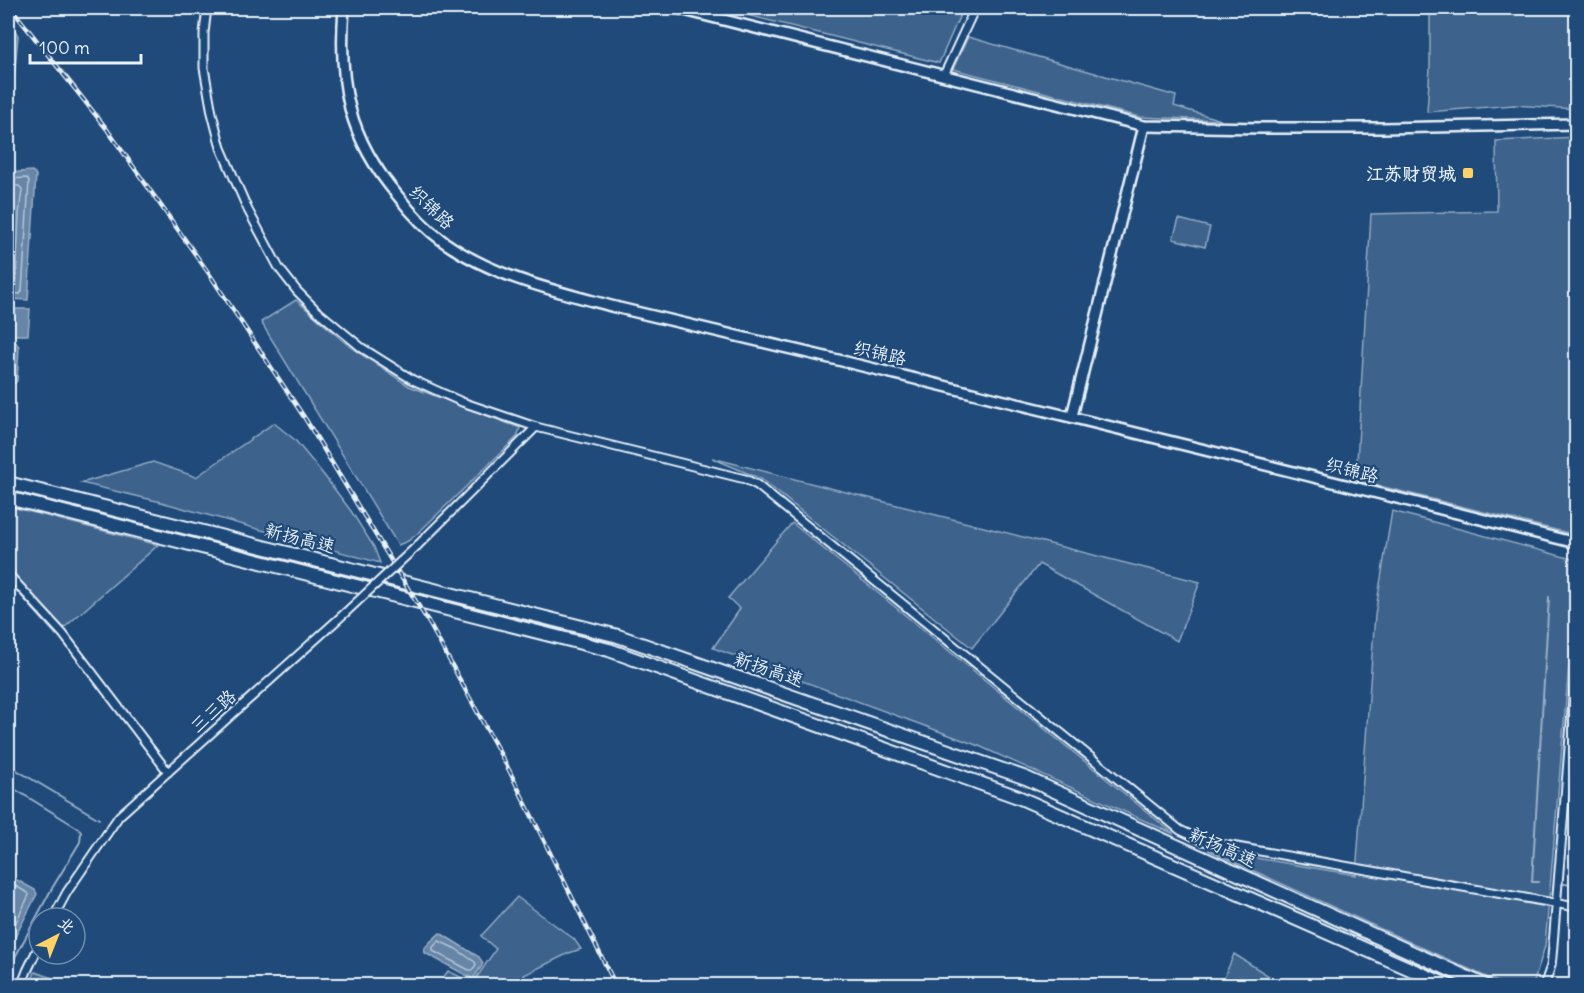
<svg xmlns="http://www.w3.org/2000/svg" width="1584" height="993" font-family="Delius,'LXGW WenKai TC',sans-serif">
  <rect width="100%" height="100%" fill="#1f4a7a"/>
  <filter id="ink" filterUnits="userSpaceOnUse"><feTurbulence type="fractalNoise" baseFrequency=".0167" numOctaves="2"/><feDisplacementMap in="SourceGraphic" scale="12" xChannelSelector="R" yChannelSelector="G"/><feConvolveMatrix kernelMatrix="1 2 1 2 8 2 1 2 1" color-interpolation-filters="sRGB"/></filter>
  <g filter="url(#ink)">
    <g fill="#3c628c" stroke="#92aac2" stroke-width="1.5">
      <path d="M719,8H963L939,63Z"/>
      <path d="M1430,8H1576V109L1514,105L1427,112L1430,67Z"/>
      <path d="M968,37L1176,96L1174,106L1221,120L1140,117L953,69Z"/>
      <path d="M1576,137V535L1356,480L1371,214L1497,211L1496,141Z"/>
      <path d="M1179,219L1210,227L1205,247L1173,239Z"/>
      <path d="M296,300L350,347L409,386L520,428L517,437L417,534L408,541L398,545L261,322Z"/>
      <path d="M274,423L295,440L323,474L351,511L374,547L380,563L161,502L81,483L153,462L196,477Z"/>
      <path d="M712,458L1200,582L1177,641L1039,564L972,648L761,479Z"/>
      <path d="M8,506L158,545L56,635L8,581Z"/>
      <path d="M1392,511L1576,560V582L1545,946L1533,985H1504L1208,850L1356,875L1375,615Z"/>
      <path d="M792,523L1174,834L979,746L713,648L740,609L728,598Z"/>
      <path d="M517,897L574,939L581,949L569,953L524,975L529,985H438L448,971L473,983L496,949L481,936Z"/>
      <path d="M1234,954L1283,985H1221Z"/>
      <path d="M35,972L73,985H30Z"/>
    </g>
    <g fill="#6685a7" stroke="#9ab0c7" stroke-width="1.5">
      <path d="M8,28L15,30L18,36L13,90L9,94H8Z"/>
      <path d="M32,171L36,175L28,300L8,299V173Z"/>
      <path d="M8,309H30L28,335H8Z"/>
      <path d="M8,341H15L19,347L17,381L15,383L8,387Z"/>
      <path d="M8,875L35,890L37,894L8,951Z"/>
      <path d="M440,933L479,957L483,963L481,967L473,979L425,953L424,949L430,942Z"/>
    </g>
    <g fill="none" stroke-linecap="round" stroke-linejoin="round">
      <g stroke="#b4c6d8" stroke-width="1.5">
        <path d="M8,179L27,178L29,181L22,291L20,294L8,293"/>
        <path d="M8,186H19L22,189L19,214L16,284L14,286H8"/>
        <path d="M8,195L10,196L12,198L8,274"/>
        <path d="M8,882L28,893L29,895L8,939"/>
        <path d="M439,941L456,949L475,962L476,965L472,970H469L433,951V947Z"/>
      </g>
      <g stroke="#9ab0c7" stroke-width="2">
        <path d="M8,765L99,819"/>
        <path d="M8,785L78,828L81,832L80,842L51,890L13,961"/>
        <path d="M1538,882H1532L1549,597"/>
        <path d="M1564,884L1576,885"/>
      </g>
      <defs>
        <g id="street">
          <path d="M207,8L204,33V68L212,113L221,148L248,210L279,268L297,291L316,310L362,348L413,380L462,402L536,427L745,479L757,485L1180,830L1203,841L1576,907"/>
          <path d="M944,75L975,8"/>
          <path d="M417,546L536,427"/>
          <path d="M8,574L63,634L168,772"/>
          <path d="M53,918L67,892L119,816L345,613"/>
          <path d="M21,986L27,971L39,946"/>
          <path d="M1544,986L1551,966L1552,957L1576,662"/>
        </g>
        <g id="secondary">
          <path d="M344,8C338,83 348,138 398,196C411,213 426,229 444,242C495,278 560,292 619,308C692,326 765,343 838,360C1085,419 1330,481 1576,543"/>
          <path d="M676,8L1144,126L1262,128H1382L1576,124"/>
          <path d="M1072,416L1144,126"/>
        </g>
        <g id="highway">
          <path d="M8,483L618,636L1026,778L1486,986"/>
          <path d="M8,498L609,650L1018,797L1449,986"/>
        </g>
      </defs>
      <use href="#street" stroke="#e8f1f8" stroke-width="11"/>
      <use href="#secondary" stroke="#e8f1f8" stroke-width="14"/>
      <use href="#highway" stroke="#e8f1f8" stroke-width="16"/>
      <use href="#street" stroke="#1f4a7a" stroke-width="7"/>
      <use href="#secondary" stroke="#1f4a7a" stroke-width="9"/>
      <use href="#highway" stroke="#1f4a7a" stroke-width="12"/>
      <defs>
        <path id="rail" d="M11,8L106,128L210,275L306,420L429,623L509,770L616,986"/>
      </defs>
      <use href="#rail" stroke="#e8f1f8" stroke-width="4.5"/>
      <use href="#rail" stroke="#1f4a7a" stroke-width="2" stroke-dasharray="7" stroke-linecap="butt"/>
      <defs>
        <path id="street-bridge" d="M345,613L417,546"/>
      </defs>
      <use href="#street-bridge" stroke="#e8f1f8" stroke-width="11" stroke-linecap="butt"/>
      <use href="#street-bridge" stroke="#1f4a7a" stroke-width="7"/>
    </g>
  </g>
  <rect fill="#ffd166" stroke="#1f4a7a" stroke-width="2" x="1462" y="167" width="12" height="12" rx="3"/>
  <g text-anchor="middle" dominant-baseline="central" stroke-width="4.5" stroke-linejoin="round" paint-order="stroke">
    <g font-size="18" font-weight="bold" fill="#e8f1f8" stroke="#1f4a7a" text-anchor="end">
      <text x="1456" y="173">江苏财贸城</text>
    </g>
    <g font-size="18" fill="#e8f1f8" stroke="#1f4a7a">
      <text transform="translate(432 207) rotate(44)">织锦路</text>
      <text transform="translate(880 353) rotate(13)">织锦路</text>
      <text transform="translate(1352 470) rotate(14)">织锦路</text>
      <text transform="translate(300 538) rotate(14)">新扬高速</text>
      <text transform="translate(769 669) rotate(19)">新扬高速</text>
      <text transform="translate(213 711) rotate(-42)">三三路</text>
      <text transform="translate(1223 847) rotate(24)">新扬高速</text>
    </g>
  </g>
  <rect width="1584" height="993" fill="none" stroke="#1f4a7a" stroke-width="30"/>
  <rect x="15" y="15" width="1554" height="963" fill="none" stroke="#e8f1f8" stroke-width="2" filter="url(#ink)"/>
  <g transform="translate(57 936) rotate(42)"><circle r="28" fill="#1f4a7a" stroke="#6f8dac" stroke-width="1.5"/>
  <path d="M0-4.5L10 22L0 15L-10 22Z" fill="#ffd166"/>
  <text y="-9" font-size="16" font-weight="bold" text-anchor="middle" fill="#e8f1f8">北</text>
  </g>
  <path d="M30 54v9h111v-9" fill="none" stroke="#e8f1f8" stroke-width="3"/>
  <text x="39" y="54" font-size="18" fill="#e8f1f8" stroke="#1f4a7a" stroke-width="4.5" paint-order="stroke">100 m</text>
</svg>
